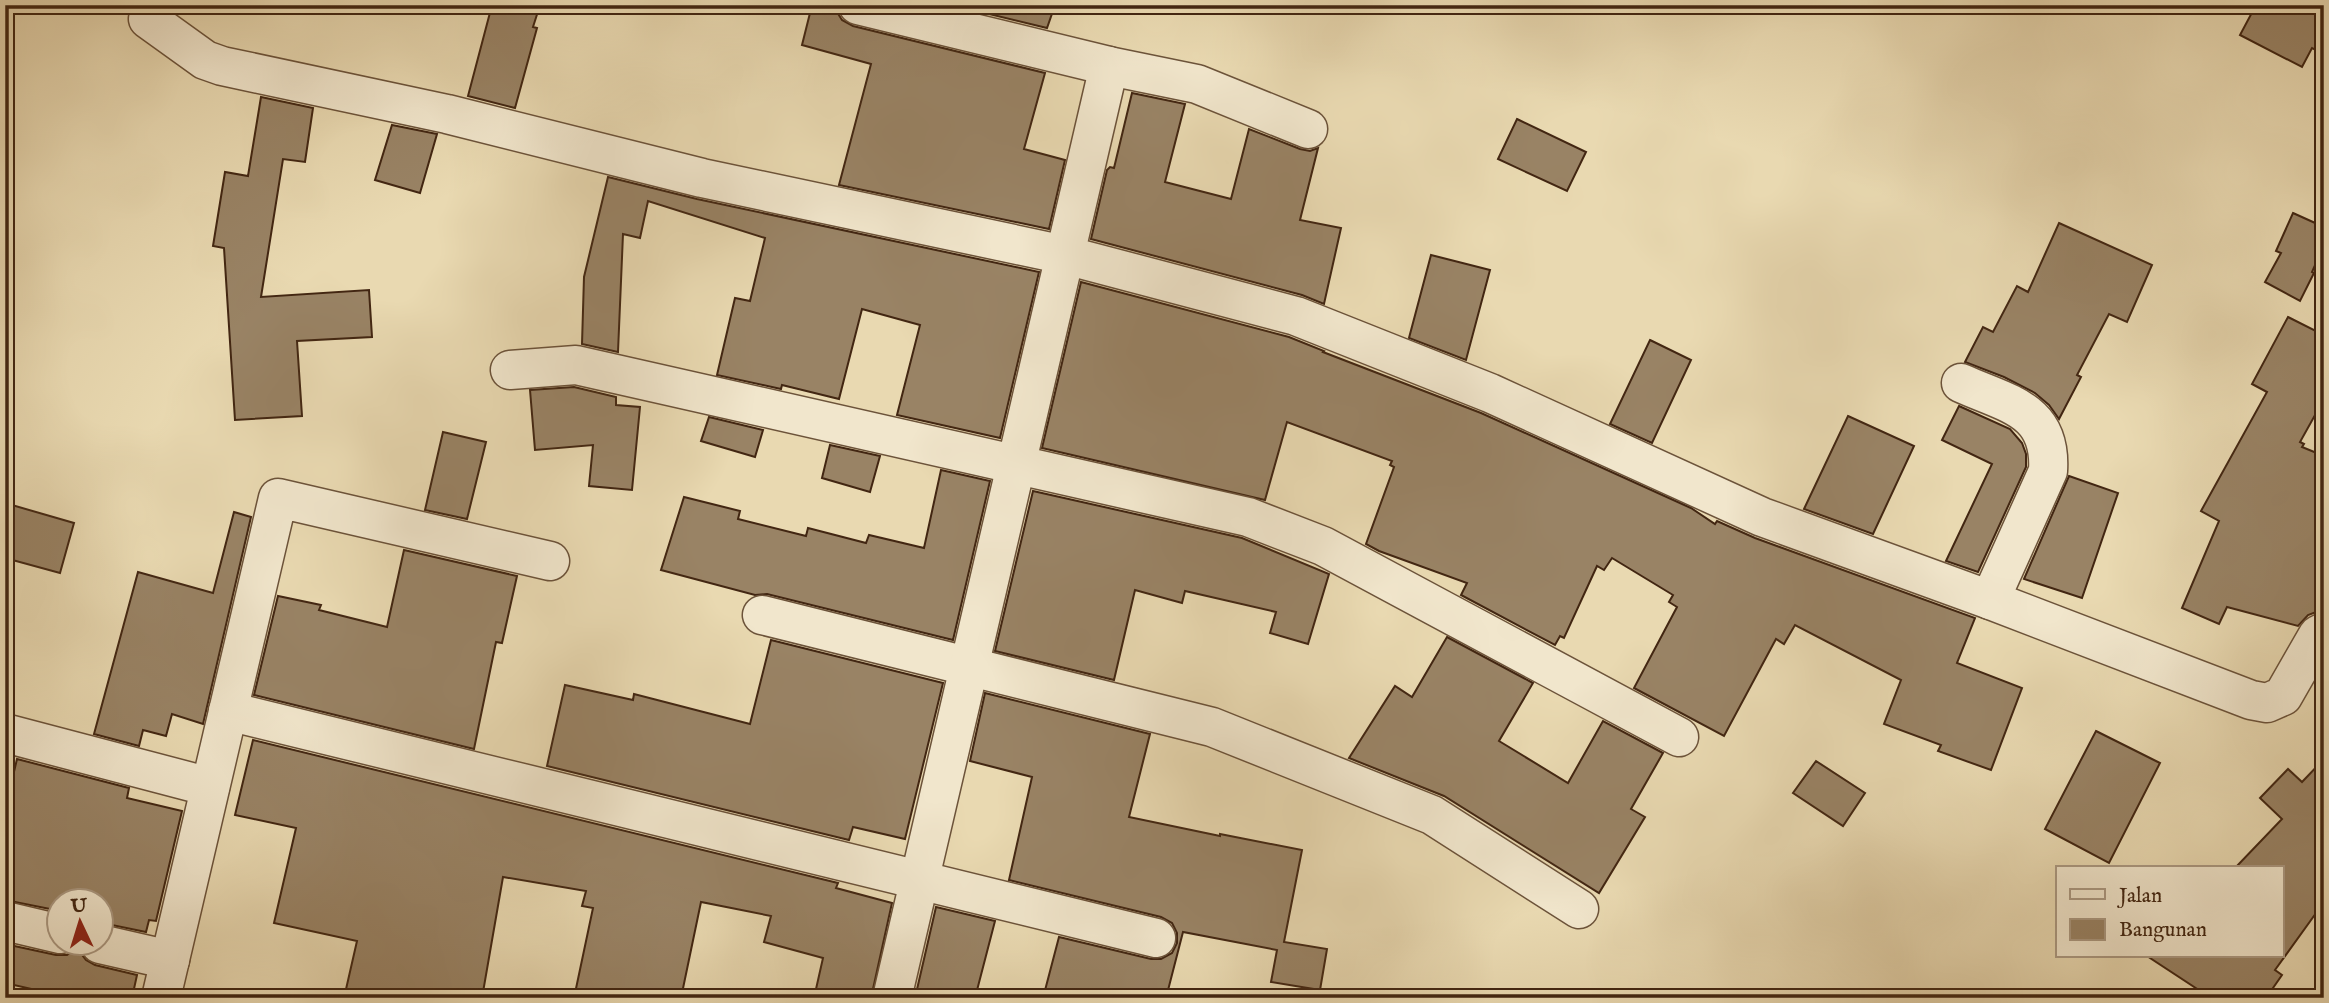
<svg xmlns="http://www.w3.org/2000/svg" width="2329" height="1003" font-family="'IM FELL English',serif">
  <rect width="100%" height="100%" fill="#e9d9b1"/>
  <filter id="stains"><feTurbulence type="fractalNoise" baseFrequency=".00286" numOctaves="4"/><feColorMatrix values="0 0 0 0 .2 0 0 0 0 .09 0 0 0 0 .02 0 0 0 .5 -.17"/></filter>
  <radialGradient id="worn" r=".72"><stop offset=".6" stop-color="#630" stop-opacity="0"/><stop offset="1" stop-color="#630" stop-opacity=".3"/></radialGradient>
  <g fill="#998365" stroke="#422612" stroke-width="2">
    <path d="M492,5H540L533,27L537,28L515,108L468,96Z"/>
    <path d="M812,5H837V12L842,20L853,26L1045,73L1024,149L1065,160L1049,229L839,185L871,64L802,45Z"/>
    <path d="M952,5H1055L1047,28Z"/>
    <path d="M2256,5H2324V54L2312,48L2302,67L2240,35Z"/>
    <path d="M1132,93L1185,104L1165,182L1231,199L1249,129L1300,149L1310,151L1318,148L1300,220L1341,228L1324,304L1302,295L1091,239L1107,170L1110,167L1114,168Z"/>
    <path d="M261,97L313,108L305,162L283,159L261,297L369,290L372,337L297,341L302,416L235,420L224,248L213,246L225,172L248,176Z"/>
    <path d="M1517,119L1586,152L1567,191L1498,159Z"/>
    <path d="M392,125L437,134L420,193L375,180Z"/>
    <path d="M608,177L697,199L1039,272L1000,438L897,415L920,325L862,309L839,399L782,385L781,389L717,375L735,298L750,301L765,238L648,201L640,238L623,234L618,352L582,344L584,277Z"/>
    <path d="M2293,213L2324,227V245L2312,272L2314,273L2300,301L2265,282L2281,253L2276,251Z"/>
    <path d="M2059,223L2152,265L2127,322L2109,314L2077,375L2081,377L2059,419L2049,405L2035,393L2004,377L1965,362L1983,327L1993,332L2017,286L2028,292Z"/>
    <path d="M1431,255L1490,270L1466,360L1409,338Z"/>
    <path d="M1081,282L1289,337L1324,351L1323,352L1481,413L1691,508L1715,524L1717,521L1755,538L1975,618L1957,663L2022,688L1991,770L1938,751L1941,745L1884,724L1901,680L1795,625L1784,644L1776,639L1724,736L1634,688L1677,607L1669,602L1673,595L1612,558L1604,570L1597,566L1564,638L1560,636L1555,645L1461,595L1467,583L1379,551L1366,544L1394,467L1390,465L1392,461L1287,422L1265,500L1042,448Z"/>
    <path d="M2288,317L2324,335V399L2300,442L2304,444L2302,447L2324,456V609L2308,615L2298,626L2227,607L2219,624L2182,608L2219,521L2201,511L2267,392L2252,384Z"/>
    <path d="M1650,340L1691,360L1652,443L1610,424Z"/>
    <path d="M574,387L616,397V405L640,407L632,490L589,486L593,445L535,450L530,390Z"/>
    <path d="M1959,406L2010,429L2022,443L2026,454V467L1978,572L1946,561L1992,464L1942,440Z"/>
    <path d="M1848,416L1914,446L1873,534L1804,509Z"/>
    <path d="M709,417L763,430L755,457L701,441Z"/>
    <path d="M443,432L486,442L467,519L425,510Z"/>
    <path d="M830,445L880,456L870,492L822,478Z"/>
    <path d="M941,470L990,481L953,640L767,594L755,595L661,570L684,497L740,511L738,519L806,536L808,528L866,543L869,535L924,548Z"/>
    <path d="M2069,476L2118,493L2082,598L2024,579Z"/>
    <path d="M1033,491L1242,538L1329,574L1308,644L1270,633L1276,612L1185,591L1182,603L1135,590L1114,680L995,651Z"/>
    <path d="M5,503L74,523L60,573L5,558Z"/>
    <path d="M234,512L251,517L203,724L172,714L166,736L143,730L139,746L94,734L138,572L213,593Z"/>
    <path d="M404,550L517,576L502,643L496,642L474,749L254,695L278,596L321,605L319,610L387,627Z"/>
    <path d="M1447,637L1533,683L1499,741L1568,783L1603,721L1663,753L1631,809L1645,817L1599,893L1444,796L1349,758L1395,686L1412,697Z"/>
    <path d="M771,640L943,683L905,839L853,827L849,840L547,766L565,685L633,700L634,694L750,724Z"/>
    <path d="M985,693L1150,734L1129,817L1220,836V834L1302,850L1284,942L1327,949L1320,990L1271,982L1277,950L1183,932L1166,998H1043L1059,937L1151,959H1161L1172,953L1177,943V933L1172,923L1161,917L1009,880L1032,777L970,761Z"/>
    <path d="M2096,731L2160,763L2109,863L2045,829Z"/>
    <path d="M253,740L838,883L836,888L892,903L871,998H814L823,958L764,942L771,916L701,902L681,998H574L593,908L582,906L586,891L503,877L482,998H344L357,941L274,923L296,828L235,815Z"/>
    <path d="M17,759L129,788L127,798L182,811L156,921L149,920L146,932L102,923V901H60V911L5,900V810Z"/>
    <path d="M2324,759V902L2275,970L2282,975L2266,998H2211L2147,956H2282V868H2235L2282,819L2260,798L2288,769L2302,782Z"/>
    <path d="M1816,761L1865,793L1843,826L1793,793Z"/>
    <path d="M936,907L995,921L975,998H915Z"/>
    <path d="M5,944L56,955H67L75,949L79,944V951L86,960L95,965L137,975L132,998H71L5,983Z"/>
  </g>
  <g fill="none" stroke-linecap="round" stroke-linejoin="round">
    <defs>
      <g id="minor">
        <path d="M858,5L1109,66L1197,84L1308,129"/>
        <path d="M148,19L205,60L222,66L447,114L702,178L1065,255L1296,316L1490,393L1762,517L1990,600L2251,700L2267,703L2283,696L2318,635L2324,632"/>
        <path d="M510,370L576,365L1248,517L1323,546L1679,737"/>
        <path d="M1961,383C2007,404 2052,409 2048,471L1990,600"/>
        <path d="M762,615L1212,727L1432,815L1579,909"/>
        <path d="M228,711L1156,938"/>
        <path d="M5,733L210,787"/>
        <path d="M5,921L60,934"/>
        <path d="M100,944L170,960"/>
        <path d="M161,998L278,498L550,561"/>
        <path d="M892,998L1109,66"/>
      </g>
    </defs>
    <use href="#minor" stroke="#6c533a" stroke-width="41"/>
    <use href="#minor" stroke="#f1e6cc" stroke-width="38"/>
  </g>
  <rect width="2329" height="1003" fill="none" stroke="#e9d9b1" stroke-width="28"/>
  <rect x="7" y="7" width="2315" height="989" fill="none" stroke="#422612" stroke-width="3.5"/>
  <rect x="14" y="14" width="2301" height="975" fill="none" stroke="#422612" stroke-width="2"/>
  <rect x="2056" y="866" width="228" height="91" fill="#f1e6cc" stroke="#ab9982" stroke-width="2"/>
  <rect x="2070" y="889" width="35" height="10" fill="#f1e6cc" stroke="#ab9982" stroke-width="2"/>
  <text x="2119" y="902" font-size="21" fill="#422612">Jalan</text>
  <rect x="2070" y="919" width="35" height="21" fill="#998365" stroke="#ab9982" stroke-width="2"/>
  <text x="2119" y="936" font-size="21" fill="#422612">Bangunan</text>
  <g transform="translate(80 922) rotate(356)"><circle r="33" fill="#f1e6cc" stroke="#ab9982" stroke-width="2"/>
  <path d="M0-5L12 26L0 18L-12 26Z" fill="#8f2418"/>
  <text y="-10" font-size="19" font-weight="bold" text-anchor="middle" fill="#422612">U</text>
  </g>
  <rect width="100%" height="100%" filter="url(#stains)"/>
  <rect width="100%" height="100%" fill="url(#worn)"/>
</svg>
